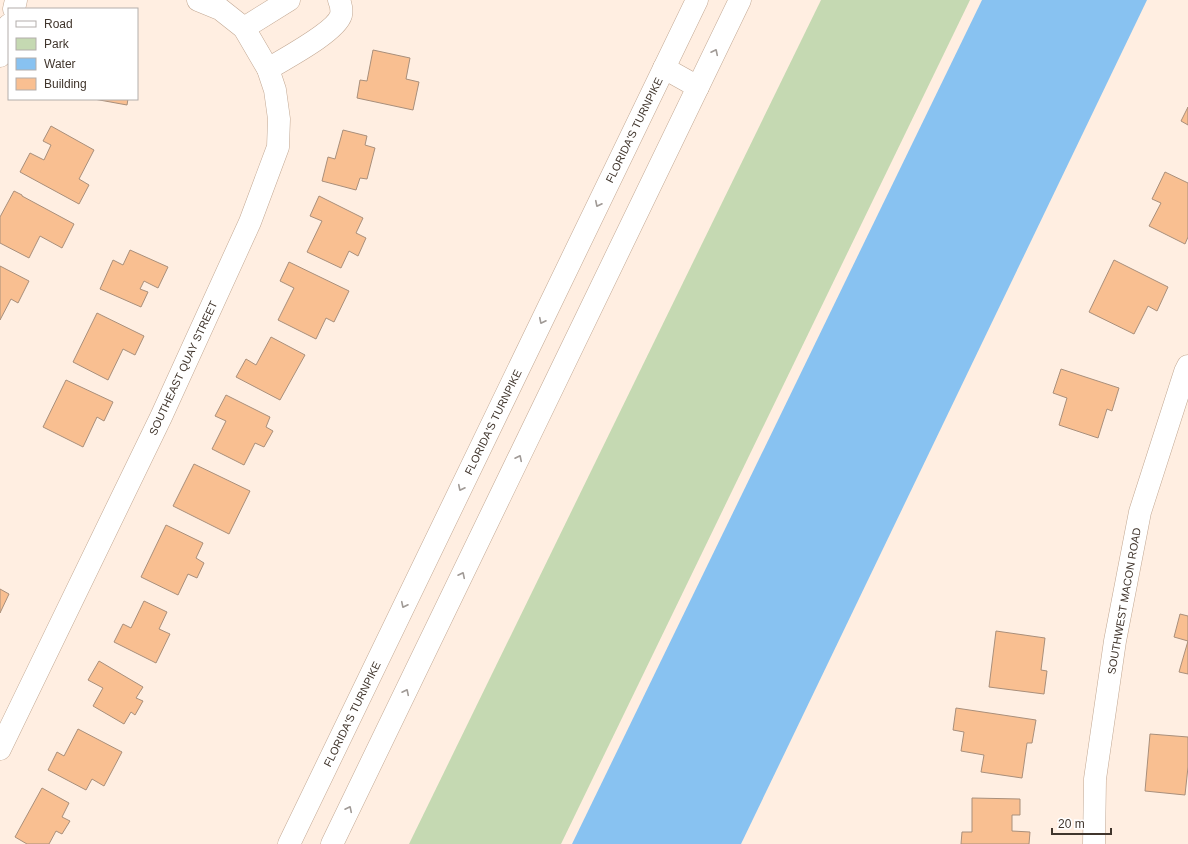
<svg xmlns="http://www.w3.org/2000/svg" width="1188" height="844" font-family="Arial,sans-serif">
  <rect width="100%" height="100%" fill="#ffeee1"/>
  <path fill="#c5d9b2" d="M821,0H970L561,844H409Z"/>
  <path fill="#88c2f1" d="M982,0H1147L741,844H572Z"/>
  <g fill="#f9bf91" stroke="#a98f7b">
    <path d="M373,50L410,58L406,79L419,82L413,110L357,98L360,80L367,81Z"/>
    <path d="M94,99H128L127,105Z"/>
    <path d="M1188,107V125L1181,121Z"/>
    <path d="M51,126L94,150L79,179L89,185L79,204L20,172L30,153L44,160L51,145L43,141Z"/>
    <path d="M343,130L367,136L365,145L375,148L367,179L360,178L356,190L322,181L328,157L335,159Z"/>
    <path d="M1165,172L1188,183V237L1185,244L1149,226L1161,203L1152,199Z"/>
    <path d="M14,191L22,195V196L74,224L62,248L40,236L29,258L0,243V217Z"/>
    <path d="M319,196L363,218L356,233L366,238L358,256L349,251L341,268L307,252L322,221L310,216Z"/>
    <path d="M130,250L168,267L158,288L144,281L140,289L148,292L141,307L100,289L113,260L123,265Z"/>
    <path d="M1114,260L1168,287L1157,311L1148,306L1134,334L1089,312Z"/>
    <path d="M289,262L349,291L334,322L326,318L316,339L278,320L294,288L280,281Z"/>
    <path d="M0,266L29,281L18,303L11,299L0,320Z"/>
    <path d="M97,313L144,336L135,355L123,349L108,380L73,362Z"/>
    <path d="M271,337L305,355L280,400L236,377L246,359L256,365Z"/>
    <path d="M1061,369L1119,388L1112,411L1107,409L1098,438L1059,425L1067,398L1053,393Z"/>
    <path d="M66,380L113,402L104,421L97,417L83,447L43,427Z"/>
    <path d="M226,395L270,417L266,427L273,431L264,447L255,443L244,465L212,449L226,421L215,416Z"/>
    <path d="M194,464L250,491L229,534L173,506Z"/>
    <path d="M166,525L203,543L196,558L204,563L197,578L188,574L178,595L141,577Z"/>
    <path d="M0,589L9,594L0,613Z"/>
    <path d="M144,601L167,612L159,629L170,634L156,663L114,642L123,624L131,628Z"/>
    <path d="M1180,614L1188,616V674L1179,672L1188,641L1174,637Z"/>
    <path d="M996,631L1045,638L1041,670L1047,671L1044,694L989,687Z"/>
    <path d="M99,661L143,687L136,698L143,701L135,715L131,712L124,724L93,706L103,688L88,680Z"/>
    <path d="M956,708L1036,720L1032,743H1027L1022,778L981,772L984,755L961,751L964,732L953,730Z"/>
    <path d="M78,729L122,752L104,786L92,779L86,790L48,770L57,752L64,756Z"/>
    <path d="M1150,734L1188,737V767L1185,795L1145,791Z"/>
    <path d="M42,788L69,803L62,817L70,821L62,834L56,831L49,844H27L15,837Z"/>
    <path d="M972,798L1020,799V815H1012V831L1030,832L1029,844H961L962,832H972Z"/>
  </g>
  <g fill="none" stroke-linecap="round" stroke-linejoin="round">
    <defs>
      <g id="minor">
        <path d="M14,9L16,0"/>
        <path d="M244,28L289,0"/>
        <path d="M0,56L9,25"/>
        <path d="M664,68L698,87"/>
        <path d="M268,69C284,59 336,32 341,15C342,10 341,5 339,0"/>
        <path d="M0,749L161,417L250,222L278,147L279,119L275,90L268,69L244,28L220,9L198,0"/>
        <path d="M1094,844L1095,779L1115,641L1140,512L1185,372L1188,366"/>
      </g>
      <g id="highway">
        <path d="M289,844L697,0"/>
        <path d="M332,844L740,0"/>
      </g>
    </defs>
    <use href="#minor" stroke="#c2a893" stroke-width="23"/>
    <use href="#highway" stroke="#c2a893" stroke-width="23"/>
    <use href="#minor" stroke="#fff" stroke-width="22"/>
    <use href="#highway" stroke="#fff" stroke-width="22"/>
  </g>
  <defs><path id="oneway-chevron" d="M-2-3.5L2.5 0L-2 3.5" fill="none" stroke-width="1.6" stroke-linecap="round" stroke-linejoin="round"/></defs>
  <g stroke="#a09a96">
    <use href="#oneway-chevron" transform="translate(715 52) rotate(-64)"/>
    <use href="#oneway-chevron" transform="translate(598 204) rotate(116)"/>
    <use href="#oneway-chevron" transform="translate(542 321) rotate(116)"/>
    <use href="#oneway-chevron" transform="translate(519 458) rotate(-64)"/>
    <use href="#oneway-chevron" transform="translate(461 488) rotate(116)"/>
    <use href="#oneway-chevron" transform="translate(462 575) rotate(-64)"/>
    <use href="#oneway-chevron" transform="translate(404 605) rotate(116)"/>
    <use href="#oneway-chevron" transform="translate(406 692) rotate(-64)"/>
    <use href="#oneway-chevron" transform="translate(349 809) rotate(-64)"/>
  </g>
  <g text-anchor="middle" dominant-baseline="central" stroke-width="3" stroke-linejoin="round" paint-order="stroke">
    <g font-size="11" fill="#40352c" stroke="#fff">
      <text transform="translate(634 130) rotate(-64)">FLORIDA'S TURNPIKE</text>
      <text transform="translate(183 368) rotate(-65)">SOUTHEAST QUAY STREET</text>
      <text transform="translate(493 422) rotate(-64)">FLORIDA'S TURNPIKE</text>
      <text transform="translate(1124 601) rotate(-80)">SOUTHWEST MACON ROAD</text>
      <text transform="translate(352 714) rotate(-64)">FLORIDA'S TURNPIKE</text>
    </g>
  </g>
  <rect x="8" y="8" width="130" height="92" fill="#ffffff" stroke="#b3aeab"/>
  <rect x="16" y="21" width="20" height="6" fill="#ffffff" stroke="#b3aeab"/>
  <text x="44" y="28" font-size="12" fill="#40352c">Road</text>
  <rect x="16" y="38" width="20" height="12" fill="#c5d9b2" stroke="#b3aeab"/>
  <text x="44" y="48" font-size="12" fill="#40352c">Park</text>
  <rect x="16" y="58" width="20" height="12" fill="#88c2f1" stroke="#b3aeab"/>
  <text x="44" y="68" font-size="12" fill="#40352c">Water</text>
  <rect x="16" y="78" width="20" height="12" fill="#f9bf91" stroke="#b3aeab"/>
  <text x="44" y="88" font-size="12" fill="#40352c">Building</text>
  <path d="M1052 828v6h59v-6" fill="none" stroke="#40352c" stroke-width="2"/>
  <text x="1058" y="828" font-size="12" fill="#40352c" stroke="#ffffff" stroke-width="3" paint-order="stroke">20 m</text>
</svg>
